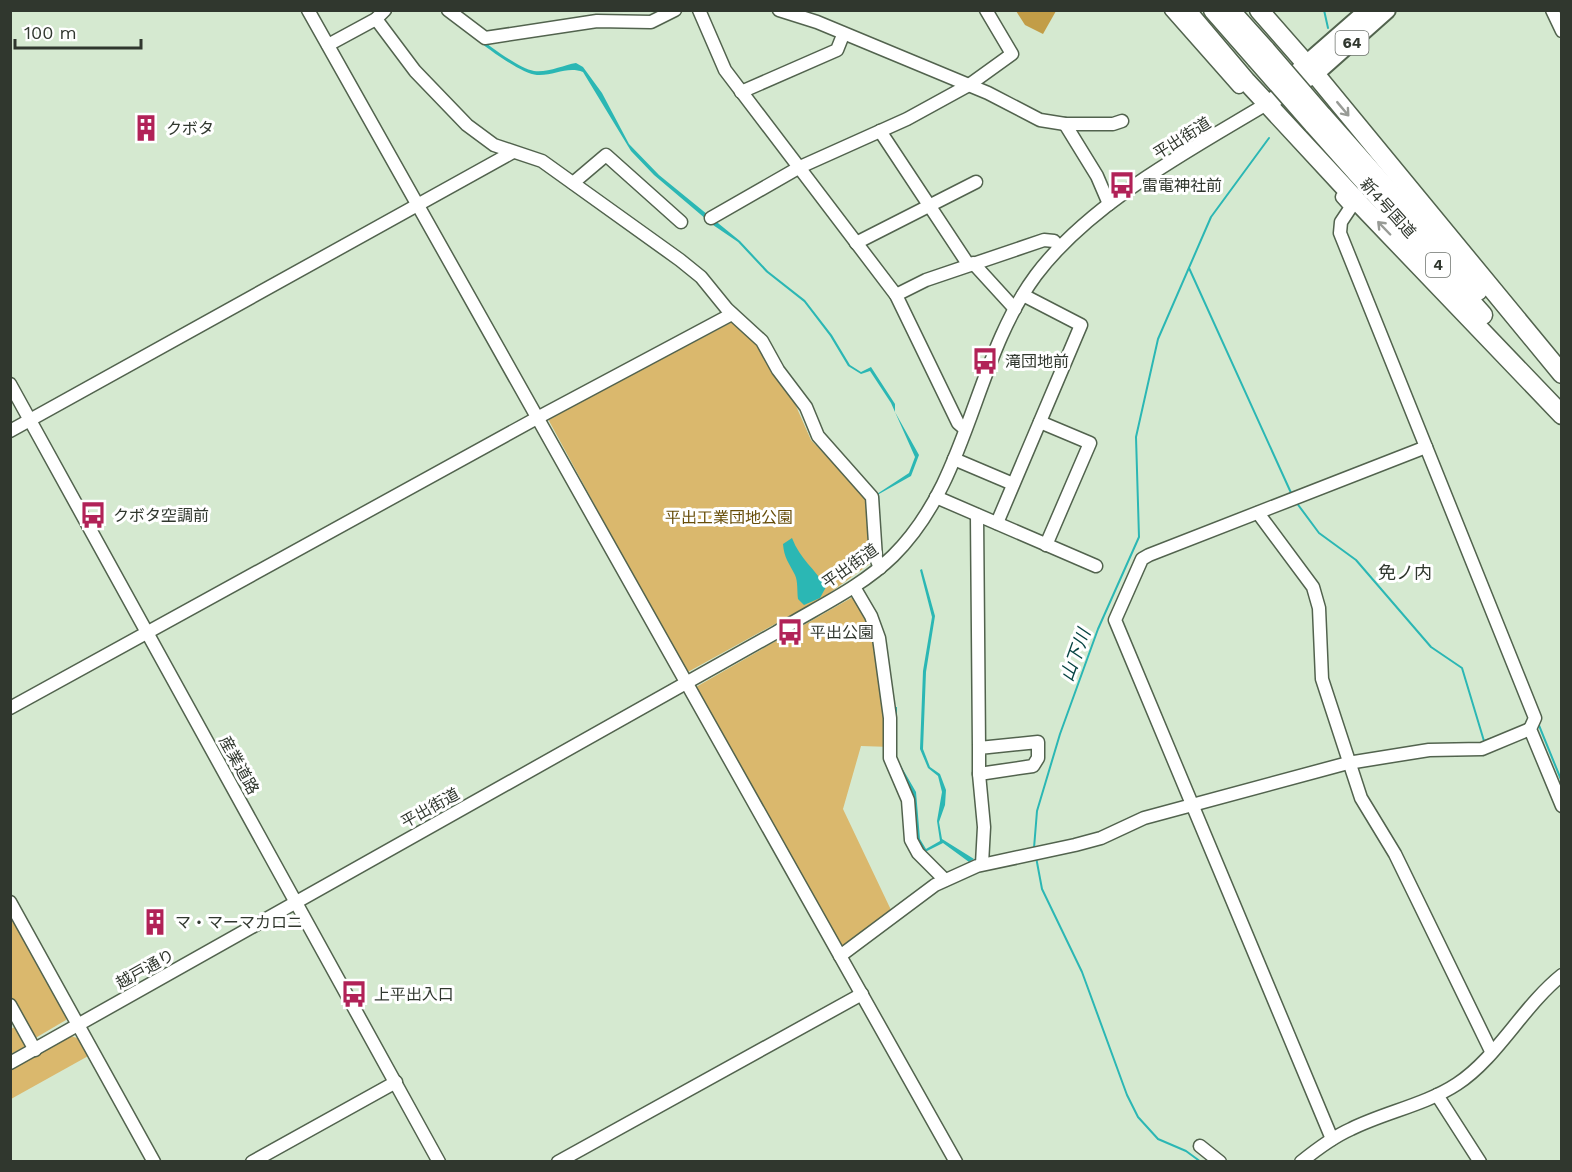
<svg xmlns="http://www.w3.org/2000/svg" width="1572" height="1172" font-family="'Work Sans','Noto Sans JP',sans-serif">
  <rect width="100%" height="100%" fill="#d5e9d0"/>
  <g fill="#dab86d">
    <path d="M734,321L761,347L796,406L811,440L868,500L871,563L824,597L686,673L548,419Z"/>
    <path d="M858,594L871,616L891,747L861,746L843,809L891,910L842,947L792,863L696,687Z"/>
    <path d="M10,912L68,1015L66,1020L32,1040L11,1000Z"/>
    <path d="M18,1025L28,1045L11,1054V1029Z"/>
    <path d="M71,1036L80,1039L90,1055L11,1099L10,1070Z"/>
  </g>
  <path fill="#c29d47" d="M1016,11H1056L1043,34L1025,25Z"/>
  <g fill="#2bb7b4">
    <path d="M440,11H444C464,25 512,67 534,71C547,73 564,65 576,63L583,67L602,93L629,144L659,175L740,241L768,271L805,300L832,335L850,365L861,372L871,367L895,404V412L919,455L911,476L879,494L882,553L877,494L909,473L915,457L891,403L870,371L861,374L848,366L830,336L804,302L766,272L738,242L713,225L654,175L631,151L583,72C567,66 554,76 537,75C514,73 460,26 440,11Z"/>
    <path d="M792,538C800,559 815,569 826,587L820,598L804,605L798,599C797,592 798,581 795,575C789,563 784,558 783,544Z"/>
    <path d="M922,569L935,616L926,672L923,749L930,767L940,774L946,790L945,805L939,822L942,839L974,859L969,862L943,843L925,852L916,841L912,793L893,760L894,707H897V759L916,792L920,839L926,849L940,841L937,821L942,792L938,776L928,768L920,749L923,671L932,617L920,570Z"/>
  </g>
  <g fill="none" stroke-linecap="round" stroke-linejoin="round">
    <g stroke="#2bb7b4" stroke-width="2">
      <path d="M1324,10L1328,28"/>
      <path d="M1189,268L1292,495"/>
      <path d="M1296,502L1319,533L1356,560L1431,647L1462,668L1484,741L1496,737"/>
      <path d="M1538,723L1562,782"/>
      <path d="M1034,848L1037,811L1060,734L1098,629L1139,537L1136,437L1158,339L1211,217L1269,138"/>
      <path d="M1036,857L1042,889L1082,972L1127,1095L1138,1117L1158,1139L1186,1151L1201,1162"/>
    </g>
    <defs>
      <g id="minor">
        <path d="M308,10L956,1162"/>
        <path d="M448,10L485,38L597,21L651,22L675,10"/>
        <path d="M699,10L725,70L896,295L958,423L965,429"/>
        <path d="M779,10L817,22L988,93L1040,120L1065,124H1113L1122,121"/>
        <path d="M1171,10L1239,87"/>
        <path d="M1552,10L1562,31"/>
        <path d="M376,19L415,71L467,125L494,145L542,161L680,260L701,277L727,309L762,341L778,370L806,407L818,436L872,497L876,558L880,568"/>
        <path d="M328,45L376,19L385,10"/>
        <path d="M741,92L837,50L843,35"/>
        <path d="M1065,124L1097,176L1109,204"/>
        <path d="M880,131L968,264"/>
        <path d="M573,183L606,155L681,222"/>
        <path d="M1342,197L1351,207L1341,222L1340,233L1535,718L1530,729L1562,806"/>
        <path d="M711,218L800,167L907,119L969,85L1012,54L986,10"/>
        <path d="M856,243L976,182"/>
        <path d="M973,263L1015,309"/>
        <path d="M896,295L926,280L1044,240L1054,241L1059,247"/>
        <path d="M10,384L439,1162"/>
        <path d="M1040,422L1090,443L1046,545"/>
        <path d="M10,431L513,152"/>
        <path d="M954,459L1013,484"/>
        <path d="M936,497L1096,566"/>
        <path d="M1258,513L1313,587L1319,608L1322,679L1361,798L1395,854L1491,1051"/>
        <path d="M977,515L979,748V774L1033,766L1038,758V742L979,748"/>
        <path d="M997,523L1081,325L1023,295"/>
        <path d="M854,587L871,616L879,638L890,718V758L908,800L911,840L918,853L945,880"/>
        <path d="M10,708L537,418L732,314"/>
        <path d="M979,774L984,827L982,864"/>
        <path d="M10,902L154,1162"/>
        <path d="M840,956L935,885L977,866L1075,845L1101,838L1144,818L1348,763L1429,750L1482,749L1530,729"/>
        <path d="M10,1005L35,1050"/>
        <path d="M10,1063L775,633C815,608 859,589 893,556C970,480 973,360 1036,275C1091,202 1190,150 1268,103"/>
        <path d="M1437,1095L1480,1162"/>
        <path d="M1332,1139L1115,620L1142,559L1149,555L1426,447"/>
        <path d="M1200,1146L1220,1162"/>
        <path d="M252,1162L396,1082"/>
        <path d="M558,1162L862,994"/>
        <path d="M1301,1162C1317,1149 1333,1137 1351,1129C1385,1112 1425,1105 1457,1084C1497,1058 1523,1006 1562,975"/>
      </g>
      <g id="major">
        <path d="M1297,72L1368,10"/>
        <path d="M1268,103L1315,74L1387,10"/>
      </g>
      <g id="highway">
        <path d="M1186,10L1246,81L1359,203L1562,415"/>
        <path d="M1213,10L1256,59"/>
        <path d="M1230,10L1266,50"/>
        <path d="M1259,10L1315,74L1562,374"/>
        <path d="M1322,115L1478,291"/>
        <path d="M1313,124L1483,315"/>
      </g>
    </defs>
    <use href="#minor" stroke="#52634e" stroke-width="15"/>
    <use href="#major" stroke="#52634e" stroke-width="20"/>
    <use href="#highway" stroke="#52634e" stroke-width="21"/>
    <use href="#minor" stroke="#fff" stroke-width="12"/>
    <use href="#major" stroke="#fff" stroke-width="16"/>
    <use href="#highway" stroke="#fff" stroke-width="18"/>
    <defs>
      <g id="highway-bridge">
        <path d="M1266,50L1322,115"/>
        <path d="M1256,59L1313,124"/>
      </g>
    </defs>
    <use href="#highway-bridge" stroke="#52634e" stroke-width="21" stroke-linecap="butt"/>
    <use href="#highway-bridge" stroke="#fff" stroke-width="18"/>
  </g>
  <defs><path id="oneway-shaft" d="M-6 0H5M1.5-3L5.5 0L1.5 3" fill="none" stroke-width="1.6" stroke-linecap="round" stroke-linejoin="round" transform="scale(1.5)"/></defs>
  <g stroke="#989b96">
    <use href="#oneway-shaft" transform="translate(1343 109) rotate(50)"/>
    <use href="#oneway-shaft" transform="translate(1384 228) rotate(-134)"/>
  </g>
  <defs>
    <symbol id="building-bare" viewBox="-9 -9 18 18"><path d="M-4-6H4V6H1V3H-1V6H-4ZM-2.5-4.3h1.7v1.8h-1.7ZM.8-4.3h1.7v1.8H.8ZM-2.5-1h1.7V.8h-1.7ZM.8-1h1.7V.8H.8Z" fill="#b12257" stroke="#fff" stroke-width="2.5" paint-order="stroke"/></symbol>
    <symbol id="bus-bare" viewBox="-9 -9 18 18"><path d="M-5-6H5V4H4V6H2V4H-2V6H-4V4H-5ZM-3.5-4V0h7V-4ZM-3.5 1.2v1.5H-2V1.2ZM2 1.2v1.5H3.5V1.2Z" fill="#b12257" stroke="#fff" stroke-width="2.5" paint-order="stroke"/></symbol>
  </defs>
  <g fill-rule="evenodd">
    <use href="#building-bare" x="127" y="109" width="38" height="38"/>
    <use href="#bus-bare" x="1103" y="166" width="38" height="38"/>
    <use href="#bus-bare" x="966" y="342" width="38" height="38"/>
    <use href="#bus-bare" x="74" y="496" width="38" height="38"/>
    <use href="#bus-bare" x="771" y="613" width="38" height="38"/>
    <use href="#building-bare" x="136" y="903" width="38" height="38"/>
    <use href="#bus-bare" x="335" y="975" width="38" height="38"/>
  </g>
  <g text-anchor="middle" dominant-baseline="central" stroke-width="6" stroke-linejoin="round" paint-order="stroke">
    <g fill="#fff" stroke="#6e736d" stroke-width="1.5">
      <rect x="1335.5" y="31" width="33" height="24" rx="4.5"/>
      <rect x="1426" y="253" width="24" height="24" rx="4.5"/>
    </g>
    <g font-size="15" font-weight="bold" fill="#30372e">
      <text x="1352" y="43">64</text>
      <text x="1438" y="265">4</text>
    </g>
    <g font-size="16" fill="#30372e" stroke="#fff" text-anchor="start">
      <text x="166" y="128">クボタ</text>
      <text x="1142" y="185">雷電神社前</text>
      <text x="1005" y="361">滝団地前</text>
      <text x="113" y="515">クボタ空調前</text>
      <text x="810" y="632">平出公園</text>
      <text x="175" y="922">マ・マーマカロニ</text>
      <text x="374" y="994">上平出入口</text>
    </g>
    <g font-size="16" fill="#30372e" stroke="#fff">
      <text transform="translate(1182 138) rotate(-32)">平出街道</text>
      <text transform="translate(1388 208) rotate(48)">新4号国道</text>
      <text transform="translate(850 566) rotate(-35)">平出街道</text>
      <text transform="translate(239 765) rotate(61)">産業道路</text>
      <text transform="translate(430 808) rotate(-29)">平出街道</text>
      <text transform="translate(145 969) rotate(-29)">越戸通り</text>
    </g>
    <g font-size="16" fill="#674d09" stroke="#fff">
      <text x="729" y="517">平出工業団地公園</text>
    </g>
    <g font-size="18" fill="#30372e" stroke="#fff">
      <text x="1405" y="572">免ノ内</text>
    </g>
    <g font-size="18" font-style="italic" fill="#074443" stroke="#fff">
      <text transform="translate(1075 655) rotate(-70)">山下川</text>
    </g>
  </g>
  <rect width="1572" height="1172" fill="none" stroke="#30372e" stroke-width="24"/>
  <path d="M15 39v9h126v-9" fill="none" stroke="#30372e" stroke-width="3"/>
  <text x="24" y="39" font-size="18" fill="#30372e" stroke="#ffffff" stroke-width="4.5" paint-order="stroke">100 m</text>
</svg>
